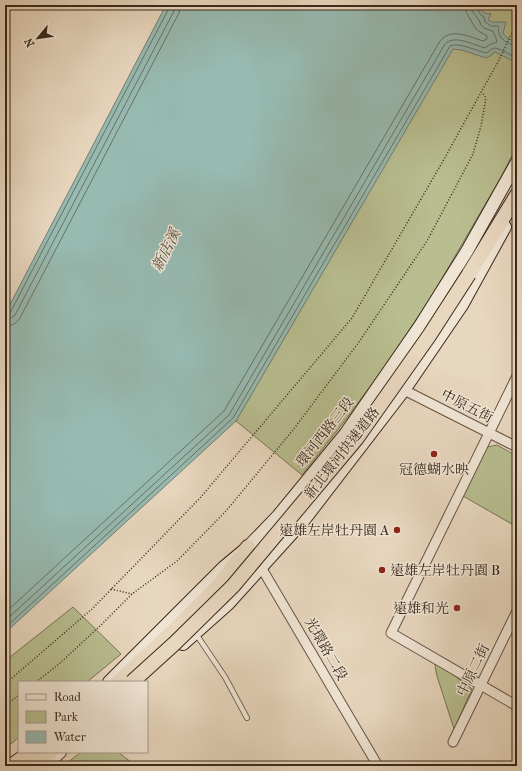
<svg xmlns="http://www.w3.org/2000/svg" width="522" height="771" font-family="'IM FELL French Canon','Noto Serif TC',serif">
  <rect width="100%" height="100%" fill="#e8d7bf"/>
  <filter id="stains"><feTurbulence type="fractalNoise" baseFrequency=".005" numOctaves="4"/><feColorMatrix values="0 0 0 0 .2 0 0 0 0 .09 0 0 0 0 .02 0 0 0 .5 -.17"/></filter>
  <radialGradient id="worn" r=".72"><stop offset=".6" stop-color="#630" stop-opacity="0"/><stop offset="1" stop-color="#630" stop-opacity=".3"/></radialGradient>
  <g fill="#b8be90" stroke="#797456">
    <path d="M475,5H517V146L500,179L430,299L385,366L347,418L302,475L236,421L471,17Z"/>
    <path d="M497,445L517,456V527L463,496L487,447Z"/>
    <path d="M73,607L121,654L87,682H19V737L5,749V661Z"/>
    <path d="M434,660L472,689L454,729L437,676Z"/>
    <path d="M81,752H118L136,766H70L67,763Z"/>
  </g>
  <path fill="#97bab1" stroke="#728075" d="M166,5H479L484,13L491,14L488,20L492,22H506L503,33L506,37L517,43V63L495,52L493,53L492,55L486,58L462,50L453,49L236,421L5,633V314Z"/>
  <g fill="none" stroke-linecap="round" stroke-linejoin="round">
    <g stroke="#687266" stroke-width="1">
      <path d="M476,5L477,8L481,15L484,17L485,22L491,26H498C499,28 498,31 499,33C500,40 510,45 517,46"/>
      <path d="M5,315H8L10,313L169,8L170,5"/>
      <path d="M5,320L10,319L15,315L174,11L175,5"/>
      <path d="M5,326C12,326 17,323 20,318L179,13L181,5"/>
      <path d="M5,613L224,411L440,41C451,27 470,37 483,41L487,39V36L480,32L476,29L466,12L465,5"/>
      <path d="M5,621L229,415L445,44C454,34 474,45 485,48L489,45L497,42C497,40 494,34 493,31L484,28L481,25L479,20L472,11L471,5"/>
      <path d="M5,628L233,418L450,46C459,42 477,51 486,53C489,52 491,48 495,48C499,48 512,56 517,58"/>
    </g>
    <defs>
      <path id="service" d="M196,634L225,677L247,718"/>
      <g id="minor">
        <path d="M517,376L391,633L517,706"/>
        <path d="M404,390L517,447"/>
        <path d="M258,562L378,766"/>
        <path d="M453,742L517,611"/>
      </g>
      <g id="secondary">
        <path d="M183,644L228,604L304,520L404,390L462,305L505,227"/>
        <path d="M109,682L224,567L248,547L278,516L346,433L420,326L467,251L517,162"/>
        <path d="M45,766L60,752"/>
      </g>
      <g id="trunk">
        <path d="M469,274L517,195"/>
        <path d="M118,682L169,635L221,583L248,547"/>
        <path d="M11,766L31,752"/>
        <path d="M33,766L51,752"/>
      </g>
    </defs>
    <use href="#service" stroke="#665444" stroke-width="6"/>
    <use href="#minor" stroke="#665444" stroke-width="11"/>
    <use href="#secondary" stroke="#3a291b" stroke-width="14"/>
    <use href="#trunk" stroke="#3a291b" stroke-width="16"/>
    <g stroke="#3a291b" stroke-width="1.5" stroke-dasharray="1 2" stroke-linecap="butt">
      <path d="M111,589L132,594"/>
      <path d="M36,682L59,664L101,625L132,594L177,561L226,511L293,430L359,342L427,241L473,154L481,126L486,98L482,92"/>
      <path d="M5,684L92,609L200,498L352,318L443,161L499,60L517,22"/>
      <path d="M5,706L19,695"/>
    </g>
    <use href="#service" stroke="#f0e5d5" stroke-width="4.5"/>
    <use href="#minor" stroke="#f0e5d5" stroke-width="9"/>
    <use href="#secondary" stroke="#f0e5d5" stroke-width="12"/>
    <use href="#trunk" stroke="#e8d7bf" stroke-width="14"/>
    <defs>
      <path id="trunk-bridge" d="M132,682L175,643L233,586L357,438L429,336L469,274"/>
    </defs>
    <use href="#trunk-bridge" stroke="#3a291b" stroke-width="16" stroke-linecap="butt"/>
    <use href="#trunk-bridge" stroke="#e8d7bf" stroke-width="14"/>
  </g>
  <g fill="#8f2418" stroke="#f0e5d5" stroke-width="1.5">
    <circle cx="434" cy="454" r="4"/>
    <circle cx="397" cy="530" r="4"/>
    <circle cx="382" cy="570" r="4"/>
    <circle cx="457" cy="608" r="4"/>
  </g>
  <g text-anchor="middle" dominant-baseline="central" stroke-width="3" stroke-linejoin="round" paint-order="stroke">
    <g font-size="14" fill="#3a291b" stroke="#f0e5d5">
      <text transform="translate(467 406) rotate(27)">中原五街</text>
      <text transform="translate(325 432) rotate(-52)">環河西路三段</text>
      <text transform="translate(342 453) rotate(-52)">新北環河快速道路</text>
      <text transform="translate(326 649) rotate(60)">光環路二段</text>
      <text transform="translate(473 670) rotate(-64)">中原二街</text>
    </g>
    <g font-size="14" fill="#3a291b" stroke="#f0e5d5" text-anchor="end">
      <text x="434" y="469" text-anchor="middle">冠德蝴水映</text>
      <text x="389" y="530">遠雄左岸牡丹園 A</text>
      <text x="390" y="570" text-anchor="start">遠雄左岸牡丹園 B</text>
      <text x="449" y="608">遠雄和光</text>
    </g>
    <g font-size="15" font-style="italic" fill="#514d40" stroke="#f0e5d5">
      <text transform="translate(166 250) rotate(-63)">新店溪</text>
    </g>
  </g>
  <rect width="522" height="771" fill="none" stroke="#e8d7bf" stroke-width="20"/>
  <rect x="6" y="6" width="510" height="759" fill="none" stroke="#3a291b" stroke-width="2"/>
  <rect x="10" y="10" width="502" height="751" fill="none" stroke="#3a291b"/>
  <rect x="18" y="681" width="130" height="72" fill="#f0e5d5" stroke="#a79a8b"/>
  <rect x="26" y="694" width="20" height="6" fill="#f0e5d5" stroke="#a79a8b"/>
  <text x="54" y="701" font-size="12" fill="#3a291b">Road</text>
  <rect x="26" y="711" width="20" height="12" fill="#b8be90" stroke="#a79a8b"/>
  <text x="54" y="721" font-size="12" fill="#3a291b">Park</text>
  <rect x="26" y="731" width="20" height="12" fill="#97bab1" stroke="#a79a8b"/>
  <text x="54" y="741" font-size="12" fill="#3a291b">Water</text>
  <g transform="translate(38 38) rotate(241)" stroke="#f0e5d5" stroke-width="3" paint-order="stroke">
  <path d="M0-3L7 15L0 10L-7 15Z" fill="#3a291b"/>
  <text y="-6" font-size="11" font-weight="bold" text-anchor="middle" fill="#3a291b">N</text>
  </g>
  <rect width="100%" height="100%" filter="url(#stains)"/>
  <rect width="100%" height="100%" fill="url(#worn)"/>
</svg>
